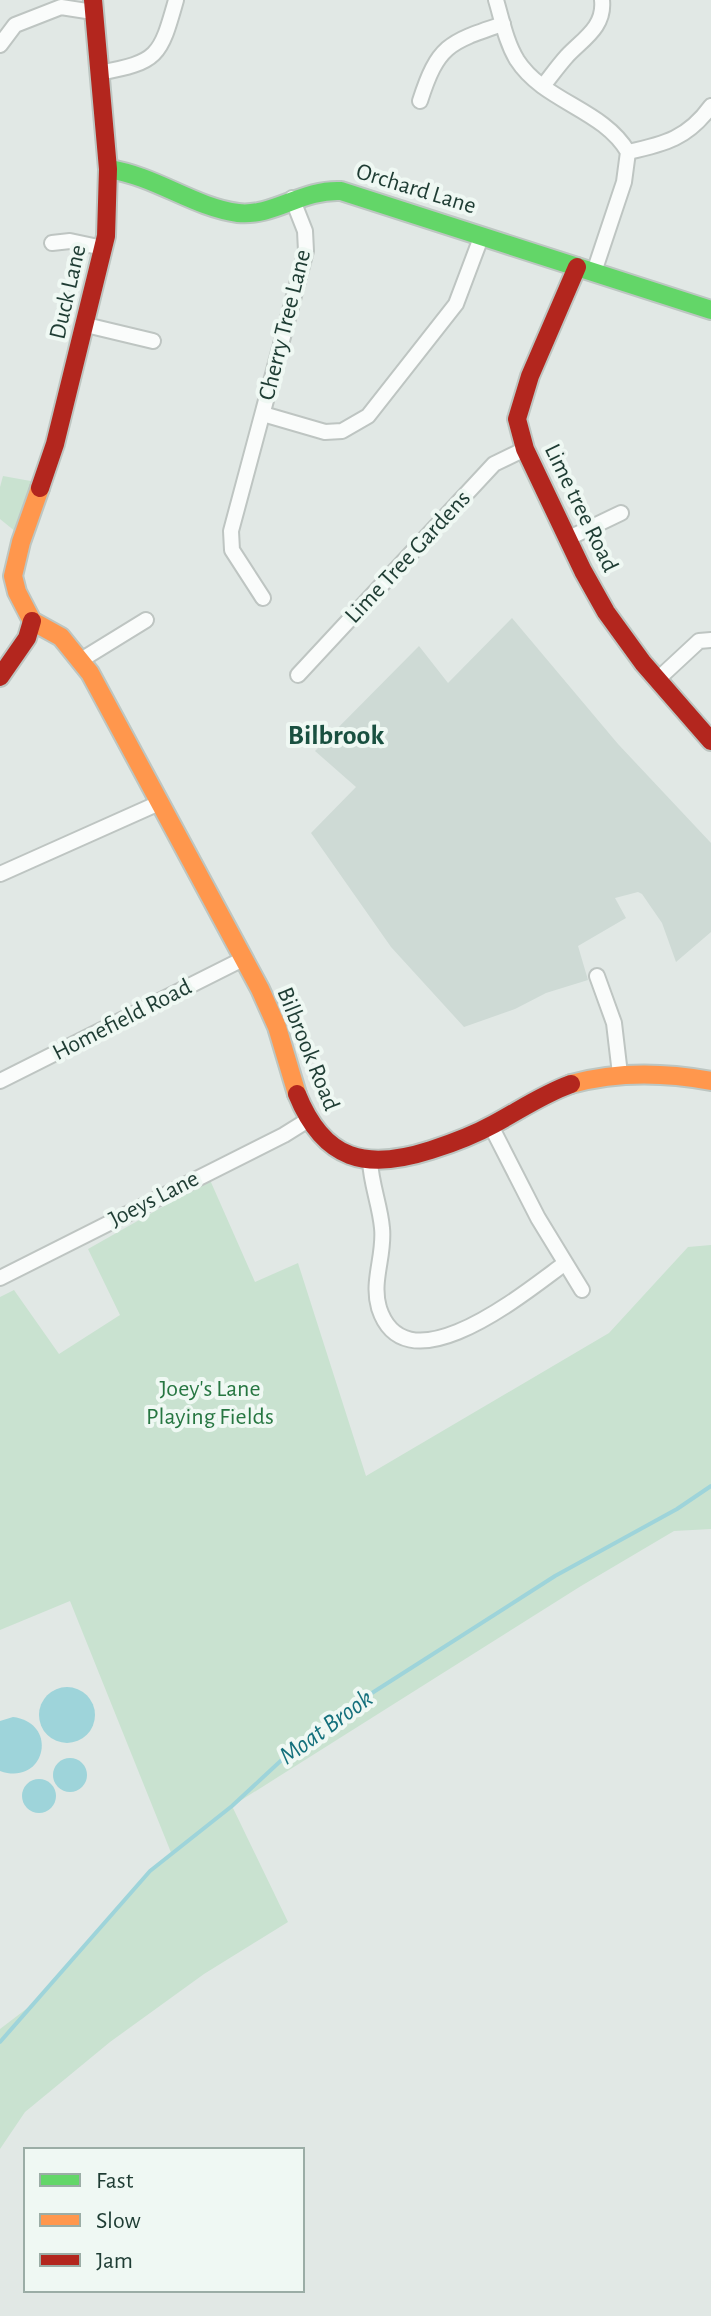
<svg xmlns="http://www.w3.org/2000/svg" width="711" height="2316" font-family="'Alegreya Sans',sans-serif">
  <rect width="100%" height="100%" fill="#e1e8e5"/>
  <path fill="#cedad5" d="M512,618L618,744L711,843V932L676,962L662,923L642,894L638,892L615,898L626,918L578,946L588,980L546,993L515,1009L464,1027L391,947L311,833L356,787L315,751L419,646L448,683Z"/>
  <g fill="#c9e2d0">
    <path d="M3,476L36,482L21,536L0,519V487Z"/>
    <path d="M210,1180L255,1282L298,1263L366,1476L609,1333L688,1247L711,1245V1529L674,1531L581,1586L232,1806L288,1922L204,1974L110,2042L25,2112L0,2149V2029L38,2000L150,1871L172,1855L70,1601L0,1630V1297L14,1290L59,1354L120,1315L88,1249Z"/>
  </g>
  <g fill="#9ed4da">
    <circle cx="67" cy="1715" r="28"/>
    <path d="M13,1717C60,1723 45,1787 0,1771V1721Z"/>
    <circle cx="70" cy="1775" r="17"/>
    <circle cx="39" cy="1796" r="17"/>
  </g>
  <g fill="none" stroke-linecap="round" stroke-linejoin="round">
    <path stroke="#9ed4da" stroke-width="4" d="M0,2042L150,1871L232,1806L314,1730L555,1576L677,1509L711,1486"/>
    <defs>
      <g id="street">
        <path d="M496,0C502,20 506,42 517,60C544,102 603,109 628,152L624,182L594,272"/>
        <path d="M0,45L15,25L61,7L93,12"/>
        <path d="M99,73C158,62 160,57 176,0"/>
        <path d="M543,86C551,76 558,66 567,56C583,39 605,27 602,0"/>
        <path d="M420,101C438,45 449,42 503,24"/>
        <path d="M628,152C665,144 688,138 711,106"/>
        <path d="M52,243L70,241L103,248"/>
        <path d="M86,325L153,341"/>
        <path d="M263,414L325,432L342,431L368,416L456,304L482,235"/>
        <path d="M569,538L621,513"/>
        <path d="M263,598L232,550L231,531L306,251L305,231L292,198"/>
        <path d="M81,660L146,620"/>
        <path d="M298,675L494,464L525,449"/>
        <path d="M657,680L699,641L711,640"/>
        <path d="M0,874L159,803"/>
        <path d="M597,976L614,1023L620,1074"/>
        <path d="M0,1081L243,959"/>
        <path d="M491,1126L538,1218L582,1290"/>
        <path d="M370,1161C371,1184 380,1205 382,1228C385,1255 371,1281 379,1308C406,1392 528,1290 564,1264"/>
        <path d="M0,1278L284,1135L308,1120"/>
      </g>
      <path id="fast" d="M108,169C156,176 193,207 238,213C273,217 302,189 341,191L711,310"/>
      <g id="slow">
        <path d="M40,488L21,542L13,576L17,592L32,621L61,637L90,673L260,989L277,1027L297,1094"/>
        <path d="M571,1084C618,1071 663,1072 711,1081"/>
      </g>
      <g id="jam">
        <path d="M577,267L530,376L517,419L525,449L583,571L606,612L643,663L711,741"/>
        <path d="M40,488L55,444L106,236L108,169L93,0"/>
        <path d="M0,677L27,638L32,621"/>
        <path d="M297,1094C324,1161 366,1171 431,1150C453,1143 474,1135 494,1124C520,1110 543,1094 571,1084"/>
      </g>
    </defs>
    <use href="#street" stroke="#bec5c2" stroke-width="18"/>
    <use href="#fast" stroke="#bdc6c2" stroke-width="22"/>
    <use href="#slow" stroke="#bdc6c2" stroke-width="22"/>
    <use href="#jam" stroke="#bdc6c2" stroke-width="22"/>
    <use href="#street" stroke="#fafcfb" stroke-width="14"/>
    <use href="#fast" stroke="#63d668" stroke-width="18"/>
    <use href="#slow" stroke="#ff974d" stroke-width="18"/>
    <use href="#jam" stroke="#b3261e" stroke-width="18"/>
  </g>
  <g text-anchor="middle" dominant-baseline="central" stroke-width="8" stroke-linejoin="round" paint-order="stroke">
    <g font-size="24" fill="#1e3c33" stroke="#eff8f3">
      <text transform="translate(416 189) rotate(17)">Orchard Lane</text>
      <text transform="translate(68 292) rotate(-77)">Duck Lane</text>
      <text transform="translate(285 325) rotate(-76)">Cherry Tree Lane</text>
      <text transform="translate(581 508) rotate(64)">Lime tree Road</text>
      <text transform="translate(408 557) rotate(-47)">Lime Tree Gardens</text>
      <text transform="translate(122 1020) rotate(-27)">Homefield Road</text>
      <text transform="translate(308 1049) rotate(68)">Bilbrook Road</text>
      <text transform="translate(154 1199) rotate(-27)">Joeys Lane</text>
    </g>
    <g font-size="24" fill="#267641" stroke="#eff8f3">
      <text x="210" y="1389">Joey's Lane<tspan x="210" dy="28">Playing Fields</tspan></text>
    </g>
    <g font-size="26" font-style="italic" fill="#14707c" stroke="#eff8f3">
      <text transform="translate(326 1727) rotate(-36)">Moat Brook</text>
    </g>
    <g font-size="28" font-weight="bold" fill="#195040" stroke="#eff8f3">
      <text x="336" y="736">Bilbrook</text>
    </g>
  </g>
  <rect x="24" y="2148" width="280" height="144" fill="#eff8f3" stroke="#9bada6" stroke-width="2"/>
  <rect x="40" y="2174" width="40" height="12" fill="#63d668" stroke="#9bada6" stroke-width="2"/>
  <text x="96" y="2188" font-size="24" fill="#1e3c33">Fast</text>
  <rect x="40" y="2214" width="40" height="12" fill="#ff974d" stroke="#9bada6" stroke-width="2"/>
  <text x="96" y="2228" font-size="24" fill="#1e3c33">Slow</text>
  <rect x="40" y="2254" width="40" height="12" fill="#b3261e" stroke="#9bada6" stroke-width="2"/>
  <text x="96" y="2268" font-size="24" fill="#1e3c33">Jam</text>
</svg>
